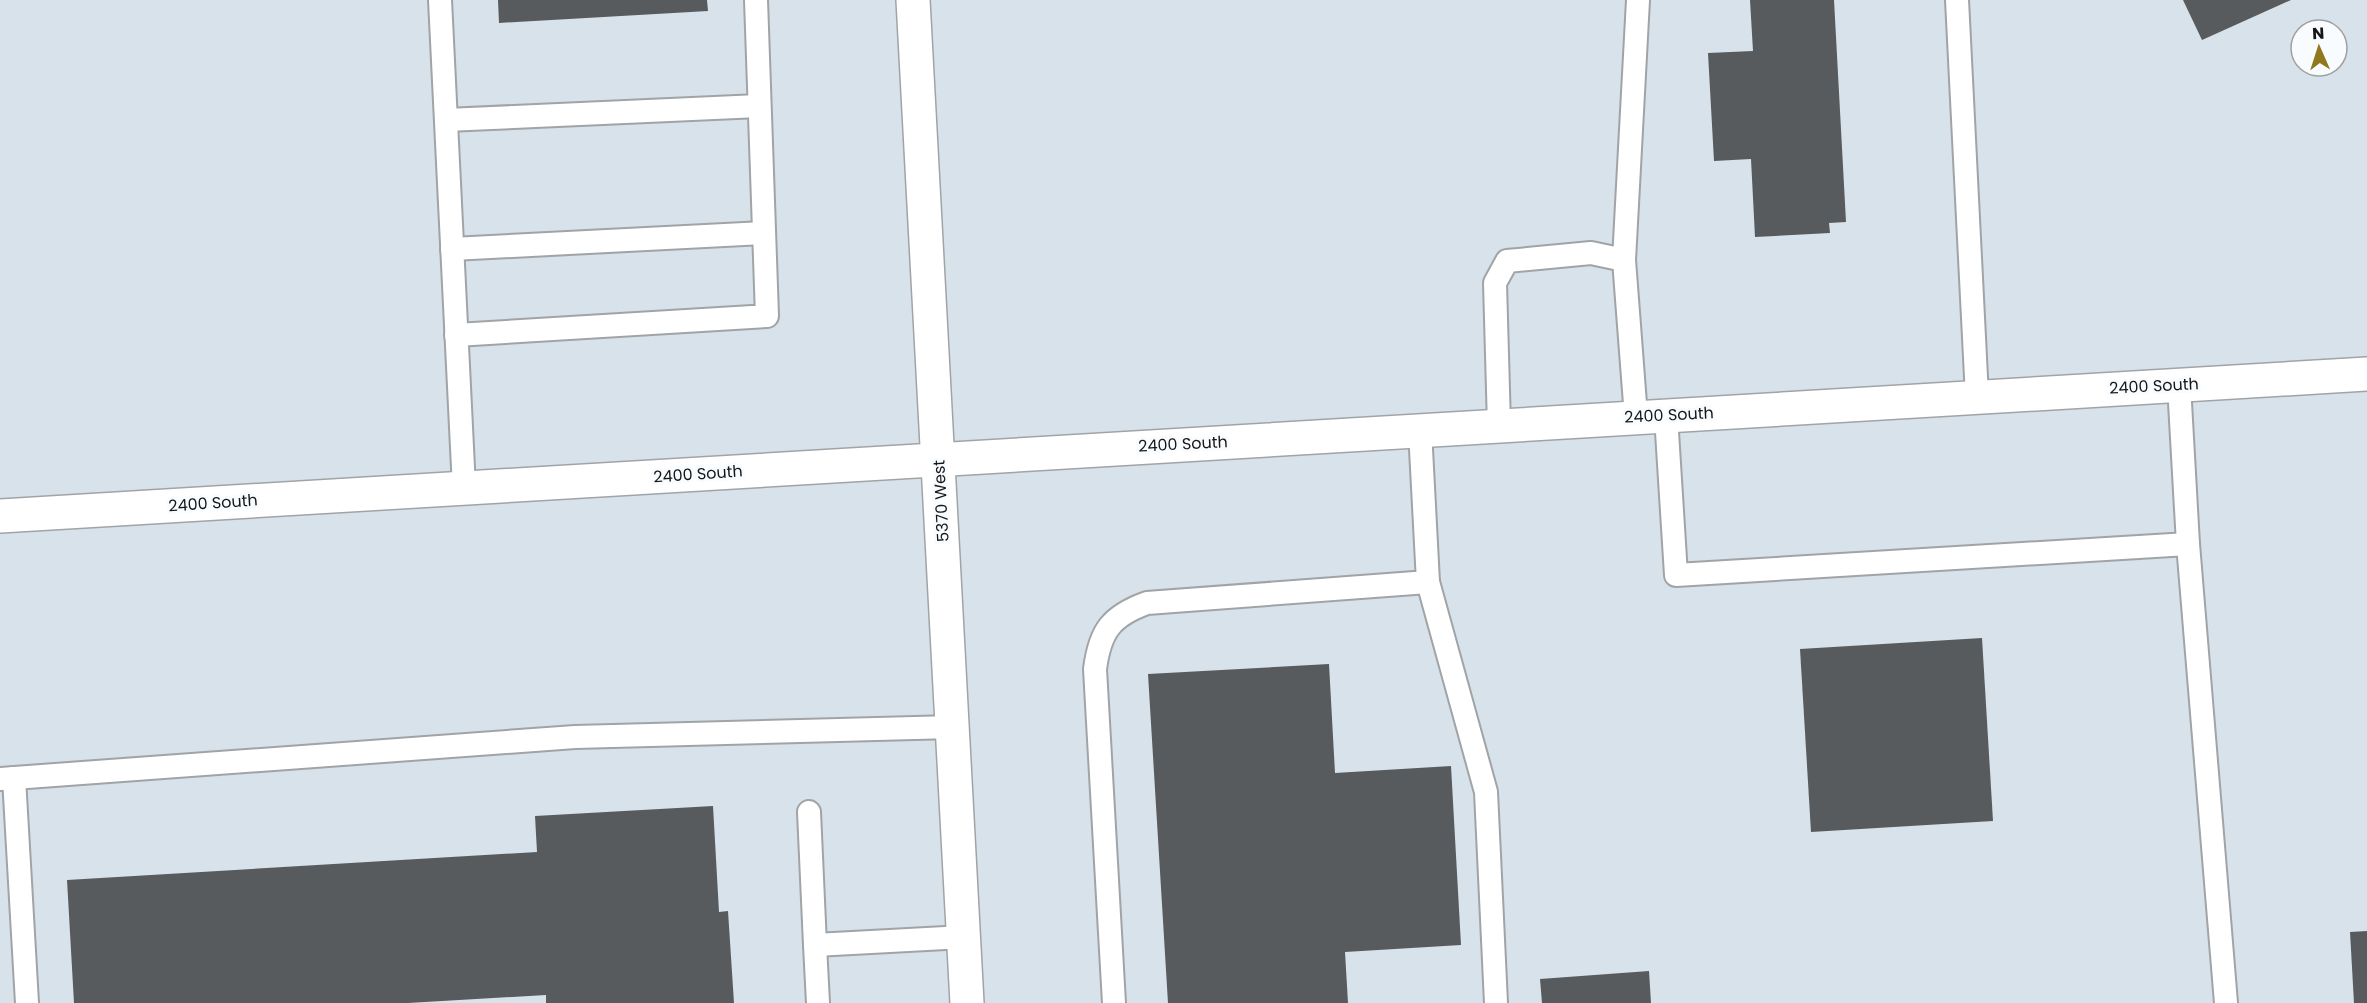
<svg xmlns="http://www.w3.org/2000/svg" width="2367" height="1003" font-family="Poppins,sans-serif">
  <rect width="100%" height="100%" fill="#ebeff2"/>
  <path fill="#d8e2ea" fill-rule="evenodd" d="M0,0H2367V1003H0ZM2301,30H2337V66H2301Z"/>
  <g fill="#585b5d">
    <path d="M498,0H707L708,11L499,23Z"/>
    <path d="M1750,0H1834L1846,222L1829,223L1830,233L1755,237L1751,159L1714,161L1708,53L1753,51Z"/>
    <path d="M2183,0H2291L2202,40Z"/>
    <path d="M1982,638L1993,821L1811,832L1800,649Z"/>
    <path d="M1329,664L1335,773L1451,766L1461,945L1345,952L1348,1003H1168L1148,674Z"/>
    <path d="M713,806L719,912L728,911L734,1003H546V995L408,1003H74L67,880L537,852L535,816Z"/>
    <path d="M2367,931V1003H2354L2350,932Z"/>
    <path d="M1649,971L1651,1003H1542L1540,979Z"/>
  </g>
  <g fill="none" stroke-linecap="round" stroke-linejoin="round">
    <defs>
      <g id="service">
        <path d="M440,0L464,488"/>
        <path d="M1957,0L1977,397"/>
        <path d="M446,120L759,106"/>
        <path d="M452,249L764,233"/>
        <path d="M1624,260L1638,0"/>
        <path d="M456,335L767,316L756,0"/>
        <path d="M1666,416L1676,575L2188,544L2179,385"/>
        <path d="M1499,426L1495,283L1507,261L1591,253L1624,260L1636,417"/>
        <path d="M2188,544L2226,1003"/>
        <path d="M1428,582L1486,792L1496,1003"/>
        <path d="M14,778L27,1003"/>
        <path d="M0,779L575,737L953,727"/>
        <path d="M809,812L815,945L964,937"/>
        <path d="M815,945L818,1003"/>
        <path d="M1114,1003L1095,669C1100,631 1111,616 1147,603L1428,582L1420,430"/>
      </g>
      <g id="tertiary">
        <path d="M913,0L967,1003"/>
        <path d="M0,516L2367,374"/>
      </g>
    </defs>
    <use href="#service" stroke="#a0a4a6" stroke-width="26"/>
    <use href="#tertiary" stroke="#a0a4a6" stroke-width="36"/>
    <use href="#service" stroke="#fff" stroke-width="22"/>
    <use href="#tertiary" stroke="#fff" stroke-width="33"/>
  </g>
  <g text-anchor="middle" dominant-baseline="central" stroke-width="6" stroke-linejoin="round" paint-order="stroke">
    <g font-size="16" fill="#151617" stroke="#f9fcfe">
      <text transform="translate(2154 386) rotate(-3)">2400 South</text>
      <text transform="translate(1669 415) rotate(-3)">2400 South</text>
      <text transform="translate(1183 444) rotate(-3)">2400 South</text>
      <text transform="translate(698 474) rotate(-4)">2400 South</text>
      <text transform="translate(941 501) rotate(-93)">5370 West</text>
      <text transform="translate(213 503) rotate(-4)">2400 South</text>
    </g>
  </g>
  <g transform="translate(2319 48) rotate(357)"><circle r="28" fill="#f9fcfe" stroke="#9ea0a2" stroke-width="1.5"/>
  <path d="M0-4.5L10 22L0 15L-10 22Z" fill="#91771d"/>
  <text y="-9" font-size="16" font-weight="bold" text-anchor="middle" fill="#151617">N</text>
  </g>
</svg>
